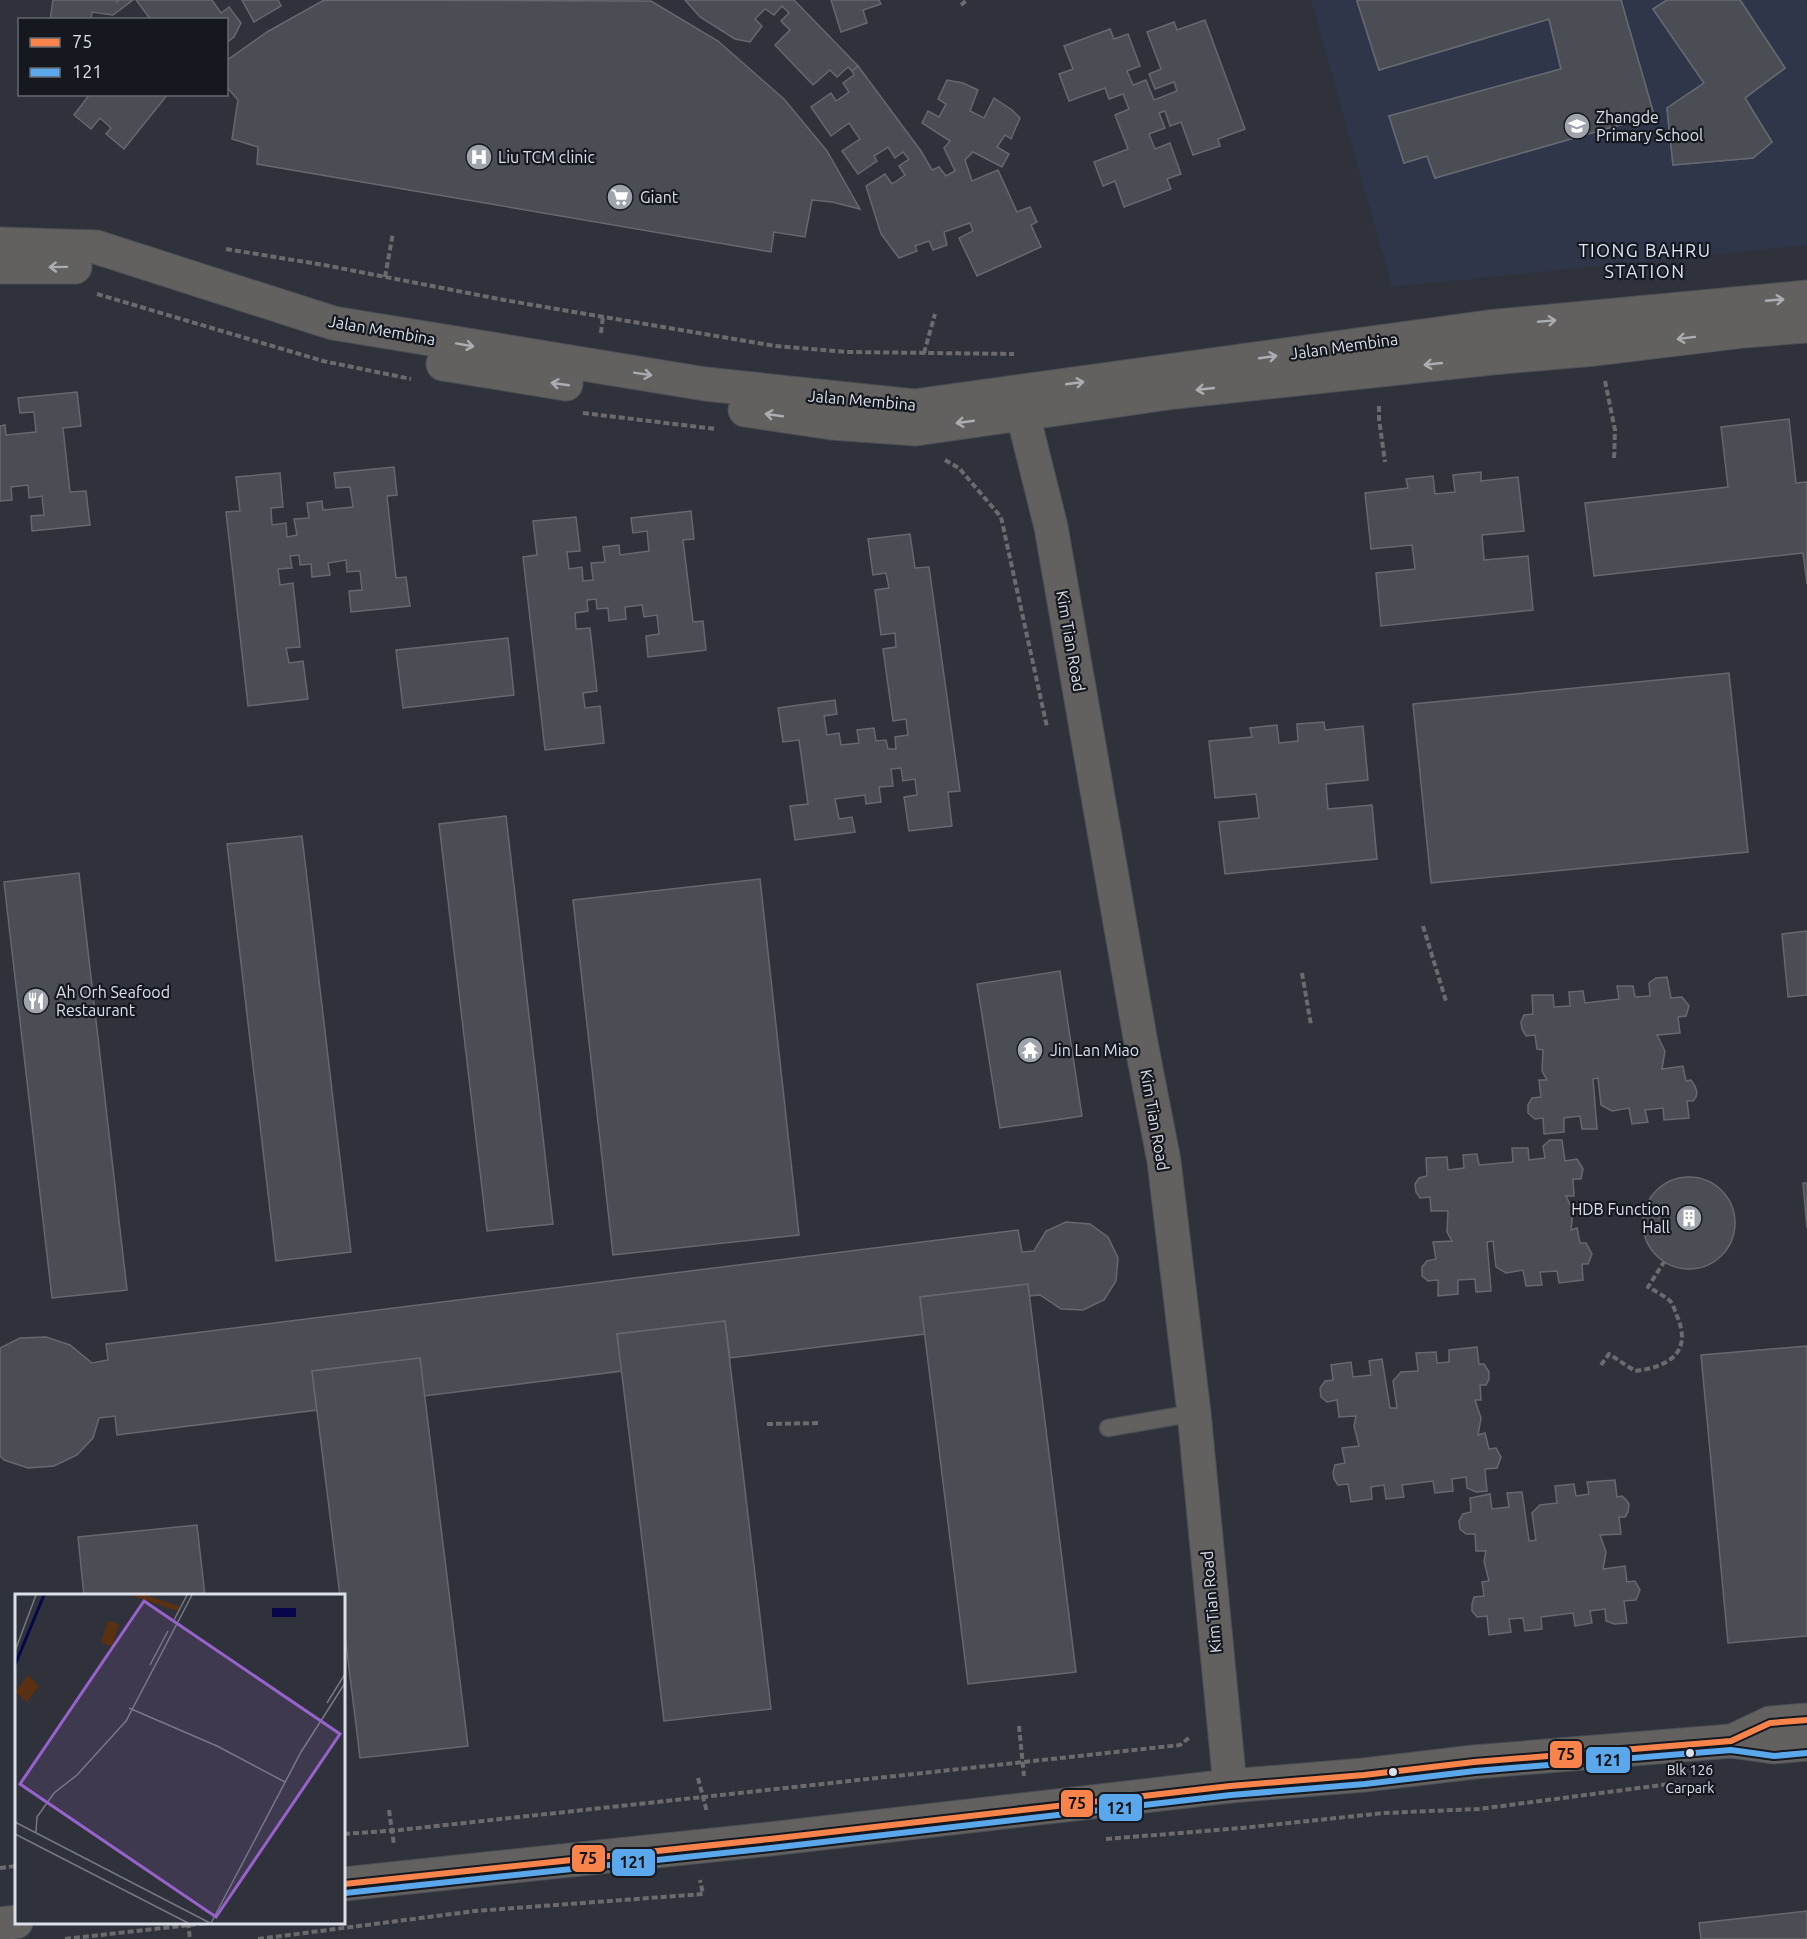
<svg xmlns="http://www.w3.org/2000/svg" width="1807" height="1939" font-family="Ubuntu,sans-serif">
  <rect width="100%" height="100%" fill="#2f323a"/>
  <path fill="#2f364a" d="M1311,0H1805L1807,7V245L1392,287Z"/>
  <g fill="#4a4d53" stroke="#65686f" stroke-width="1.5">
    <path d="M53,0H117V2L119,0H133L113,15L92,12L91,20H50Z"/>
    <path d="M136,0H212L221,13L229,7L241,23L234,37L226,43V20H151Z"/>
    <path d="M242,0H278L281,6L254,22Z"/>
    <path d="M324,0L651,1L718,41L784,99L827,151L860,209L832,202L812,200L805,237L774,232L771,252L257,164L258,147L232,139L238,100L226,86V61L267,32Z"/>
    <path d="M685,0H794L858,66L852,71L848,67L837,77L830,70L813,85L775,45L790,30L781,21L789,13L782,6L774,15L765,9L755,19L762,26L750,42L735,39L700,17Z"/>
    <path d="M831,0H879L881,4L863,10L867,23L841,32Z"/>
    <path d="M1360,0H1621L1654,115L1435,178L1427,156L1404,163L1389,116L1561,69L1549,19L1379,70L1357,1Z"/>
    <path d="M1360,0H1621L1654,115L1435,178L1427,156L1404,163L1389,116L1561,69L1549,19L1379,70L1357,1Z"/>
    <path d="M1667,0H1740L1785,68L1745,98L1772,142L1753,158L1673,165L1667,108L1704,83L1653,9Z"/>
    <path d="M1667,0H1740L1785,68L1745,98L1772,142L1753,158L1673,165L1667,108L1704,83L1653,9Z"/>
    <path d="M1205,20L1245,129L1218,139L1220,146L1193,155L1181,122L1170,126L1165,111L1159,113L1165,128L1149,134L1155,149L1170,143L1181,174L1167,179L1171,189L1124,207L1115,181L1103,186L1094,162L1128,149L1115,115L1129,109L1123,94L1109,99L1105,88L1069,101L1059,74L1073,69L1064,46L1110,29L1114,39L1128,34L1140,66L1127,71L1133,85L1146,80L1154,100L1177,91L1174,82L1155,89L1149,74L1161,69L1147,32L1174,22L1177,30Z"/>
    <path d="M858,66L921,151L932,170L939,167L946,176L955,171L944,148L950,141L922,123L928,111L939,117L946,104L938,99L947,80L963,83L978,90L970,111L984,118L994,98L1012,110L1020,118L1011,139L1005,135L997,147L1009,154L1002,167L973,152L965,160L972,181L998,170L1017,212L1030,207L1037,222L1031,225L1041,247L977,276L959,238L973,231L970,223L944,232L947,245L933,250L929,241L915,246L917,251L899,258L881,234L866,186L885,174L892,184L905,175L899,166L909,159L903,152L895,158L888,147L874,156L877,161L858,174L842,151L860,139L849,123L831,136L811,107L831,93L836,101L849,92L843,83L854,75L852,71Z"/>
    <path d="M90,94H168L124,149L106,134L111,128L100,118L91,129L74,115Z"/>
    <path d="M77,392L81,426L63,428L70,492L86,491L90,525L32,531L31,516L44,515L42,496L29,498L28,485L11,487L12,500L0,501V426L5,425L6,435L36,432L34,412L20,413L18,398Z"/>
    <path d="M1789,419L1796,483L1807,482V584L1803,553L1594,576L1585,503L1728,487L1721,427Z"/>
    <path d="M394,467L397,495L387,496L396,578L406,577L410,606L351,612L349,591L362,590L360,571L347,572L346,560L328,563L330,575L312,577L311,564L300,565L299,555L290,556L292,568L278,569L280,585L293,583L300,647L286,648L289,663L303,661L308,699L248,706L226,512L240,511L236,477L280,473L283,507L271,508L272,525L286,523L287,537L297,535L294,519L309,518L307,503L322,501L323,510L353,507L350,487L336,488L334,473Z"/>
    <path d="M1481,472V481L1518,477L1524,531L1482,535L1484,560L1528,556L1533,610L1381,626L1376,573L1415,569L1412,545L1371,549L1365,493L1408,488L1406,479L1433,476L1435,494L1455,492L1453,475Z"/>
    <path d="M691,511L694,539L683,540L693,622L703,621L706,650L648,657L646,636L659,634L657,615L644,617L642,605L625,607L626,619L609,621L608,608L597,609L596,599L587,600L588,611L575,613L576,629L590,628L597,691L583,693L585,708L600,706L604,743L545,750L523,557L537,555L533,521L576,517L580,551L567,552L569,569L582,567L583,581L593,580L591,563L605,562L603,547L619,545L620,555L649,551L647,531L633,533L631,518Z"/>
    <path d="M910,534L915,568L929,567L960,791L948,792L952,826L909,831L904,797L917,795L915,779L903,781L901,768L891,769L893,786L879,787L881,802L866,804L865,795L835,799L839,819L852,817L855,832L795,840L790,806L808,804L799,740L783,742L778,708L835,700L837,714L824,716L827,735L839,733L841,745L859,743L857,730L874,728L876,741L886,740L888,749H896L895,737L908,735L906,719L893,721L883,649L896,647L895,633L881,635L875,590L889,588L886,573L873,575L868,539Z"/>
    <path d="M508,638L514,695L403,708L396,650Z"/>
    <path d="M1729,673L1748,852L1431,883L1413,704Z"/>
    <path d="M1324,722L1325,730L1363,726L1368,780L1326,784L1328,809L1372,805L1377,859L1225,874L1219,822L1259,818L1256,794L1215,798L1209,741L1252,737L1250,728L1277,725L1279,743L1298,741L1297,724Z"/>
    <path d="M506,816L553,1224L487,1231L439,824Z"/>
    <path d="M302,836L351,1252L276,1261L227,844Z"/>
    <path d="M79,873L127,1290L52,1298L4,882Z"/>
    <path d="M760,879L799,1235L613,1255L573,900Z"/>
    <path d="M1807,931V995L1788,997L1782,934Z"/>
    <path d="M1060,971L1082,1116L1000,1128L977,984Z"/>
    <path d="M1667,977L1671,998L1682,997L1689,1006L1686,1016L1678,1017L1680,1033L1657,1035L1665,1051L1662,1069L1683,1066L1686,1081L1691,1080L1695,1086L1697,1092L1696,1097L1693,1101H1687L1689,1118L1664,1120L1663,1108L1645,1110L1648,1122L1632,1124L1629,1108L1612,1111L1601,1105L1598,1078L1593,1079L1597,1129H1582L1580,1116L1564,1118V1132L1544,1134L1543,1118L1535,1119L1528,1113V1105L1532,1098L1541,1097L1539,1080H1547L1542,1071L1543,1050L1537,1049L1535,1035L1526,1036L1522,1029L1521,1022L1524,1015L1533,1014L1532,995H1553L1554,1007L1570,1006L1569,992L1583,991L1585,1003L1619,999L1617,986H1633L1635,997L1650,996L1649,983L1656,978Z"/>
    <path d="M1550,1140H1562L1565,1161L1577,1159L1583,1169L1581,1179H1573L1574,1196H1566L1573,1211L1571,1230L1577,1228L1580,1243H1586L1592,1254L1588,1264H1582L1583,1280L1559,1283L1557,1271L1540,1272L1542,1285L1526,1286L1523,1270L1506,1273L1496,1267L1493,1241L1487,1242L1491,1291L1476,1292L1475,1279L1458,1280V1294L1438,1296V1280L1428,1281L1422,1276V1267L1427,1261L1436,1259L1433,1242L1452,1241L1447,1232L1448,1211H1431L1430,1197L1420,1198L1416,1192L1415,1184L1419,1178L1427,1176L1426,1158L1447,1157L1448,1170L1464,1168L1463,1155L1477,1154L1479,1165L1513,1162L1512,1148H1528L1529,1160L1545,1158L1543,1146Z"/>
    <circle cx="1689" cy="1223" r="46"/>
    <path d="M1803,1183H1807V1228Z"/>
    <path d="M1066,1222L1090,1224L1108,1237L1118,1258L1116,1281L1104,1300L1083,1310L1061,1309L1040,1295L1029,1296L1028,1284L920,1297L925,1334L730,1358L725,1321L617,1334L622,1371L424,1396L420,1358L312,1371L317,1410L117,1435L115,1416L99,1418L93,1438L77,1455L54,1466L28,1468L4,1460L0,1456V1348L20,1338L46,1337L70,1345L92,1363L108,1360L106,1344L1018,1230L1022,1252L1034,1251L1046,1231Z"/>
    <path d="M1028,1284L1076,1672L968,1684L920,1297Z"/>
    <path d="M725,1321L771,1709L664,1721L617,1334Z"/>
    <path d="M1807,1346V1636L1728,1643L1701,1355Z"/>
    <path d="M1477,1347L1479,1364H1484L1489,1372V1379L1486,1385H1480L1481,1400H1475L1481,1418L1478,1435L1485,1433L1489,1449L1496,1448L1501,1457L1497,1468L1485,1469L1487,1491L1476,1492L1467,1488L1466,1477L1452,1479L1453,1491L1435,1493L1433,1481L1402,1485L1404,1497L1386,1499L1384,1485L1371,1487L1372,1499L1351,1502L1348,1484L1338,1485L1334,1479L1333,1472L1335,1465L1345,1463L1342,1448L1359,1446L1354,1426L1356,1416L1339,1417L1337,1400L1327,1402L1321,1397L1320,1388L1325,1381L1333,1380L1331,1365L1351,1362L1353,1377L1371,1375L1369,1361L1382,1359L1390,1408H1397L1393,1381L1401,1372L1418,1371L1416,1353L1436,1352L1437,1363L1449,1362V1350Z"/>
    <path d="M420,1358L468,1746L360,1758L344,1627V1596H340L312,1371Z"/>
    <path d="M1615,1480L1617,1497L1622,1496L1626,1500L1629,1504L1628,1512L1625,1517H1619L1621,1534L1600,1535L1606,1552L1603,1569L1625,1566L1627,1582L1635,1581L1640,1590L1636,1600L1624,1601L1627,1623L1614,1624L1606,1621L1605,1609L1590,1611L1592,1623L1575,1626L1573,1613L1541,1617L1542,1629L1525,1631L1523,1618L1509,1619L1511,1632L1489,1635L1487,1616L1477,1617L1472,1611V1604L1474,1597L1484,1596L1482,1582L1489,1581L1484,1561L1486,1551H1476L1475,1534H1466L1460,1529L1459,1521L1463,1514L1471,1512L1470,1498L1490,1494L1492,1509L1509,1507L1507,1493L1522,1492L1529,1541L1536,1540L1532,1513L1540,1505L1557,1503L1555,1486L1574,1484L1576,1496L1589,1494L1587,1482Z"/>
    <path d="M197,1525L205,1596H84L78,1537Z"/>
    <path d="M1807,1911V1939H1701L1699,1923Z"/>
  </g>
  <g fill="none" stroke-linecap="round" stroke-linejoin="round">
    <defs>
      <path id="service" d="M1108,1428L1194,1413"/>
      <g id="minor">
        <path d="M0,244L96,247L333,323L705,384L914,406L1488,327L1807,297"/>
        <path d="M0,267H75"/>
        <path d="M443,364L566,384"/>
        <path d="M1018,395L1051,527L1141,1043L1164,1161L1194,1413L1230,1786"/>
        <path d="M745,410L832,423L916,429L1175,392L1492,358L1595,349L1744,331L1807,326"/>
        <path d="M1732,1741L1770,1723L1807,1720"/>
        <path d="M344,1884L770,1839L1230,1786L1364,1775L1474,1762L1731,1741L1774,1747L1807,1744"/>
        <path d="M0,1924L16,1922"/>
      </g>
    </defs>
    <use href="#service" stroke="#4b4f55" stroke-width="19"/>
    <use href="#minor" stroke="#4b4f55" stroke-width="35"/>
    <g stroke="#6b6b6d" stroke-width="4" stroke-dasharray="6 3" stroke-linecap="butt">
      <path d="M961,5L967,0"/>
      <path d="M226,249L324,265L504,300L775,346L846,352L1014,354"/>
      <path d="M385,277L393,233"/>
      <path d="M97,294L323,361L411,379"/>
      <path d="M601,333L603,316"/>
      <path d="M924,353L935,314"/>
      <path d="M1605,381L1615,430L1614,461"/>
      <path d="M1379,406V419L1385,462"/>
      <path d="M583,413L716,429"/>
      <path d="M945,460L959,468L1001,517L1047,727"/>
      <path d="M1423,926L1446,1001"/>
      <path d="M1302,973L1311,1025"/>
      <path d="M1601,1365L1609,1354L1635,1371C1668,1367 1693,1353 1677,1316C1675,1311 1673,1303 1669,1300C1663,1295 1655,1291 1648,1287L1664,1262"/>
      <path d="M767,1424L819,1423"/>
      <path d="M1019,1726L1024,1776"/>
      <path d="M698,1778L707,1812"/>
      <path d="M389,1810L394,1845"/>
      <path d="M344,1834L400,1830L1180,1745L1190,1737"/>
      <path d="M1106,1839L1242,1828L1384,1813L1479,1809L1677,1783"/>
      <path d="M0,1868L16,1866"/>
      <path d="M188,1922L190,1939"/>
      <path d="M65,1939L216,1922"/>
      <path d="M258,1939L475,1911L703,1894L700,1880"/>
    </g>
    <use href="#service" stroke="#636160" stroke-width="16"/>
    <use href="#minor" stroke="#636160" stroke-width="33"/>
    <defs>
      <path id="bus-1" d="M344,1884L770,1839L1230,1786L1364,1775L1474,1762L1731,1741L1770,1723L1807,1720"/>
      <path id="bus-2" d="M345,1893L771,1848L1231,1795L1365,1784L1475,1771L1731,1750L1774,1756L1807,1753"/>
    </defs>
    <use href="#bus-1" stroke="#15181f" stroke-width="10"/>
    <use href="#bus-2" stroke="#15181f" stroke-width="10"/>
    <use href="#bus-1" stroke="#f8844c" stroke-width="6"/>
    <use href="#bus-2" stroke="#5aa8eb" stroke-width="6"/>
  </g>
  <defs><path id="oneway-shaft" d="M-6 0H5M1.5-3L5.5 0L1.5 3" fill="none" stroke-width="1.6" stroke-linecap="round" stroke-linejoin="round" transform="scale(1.5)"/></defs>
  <g stroke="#abadb2">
    <use href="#oneway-shaft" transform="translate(58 267) rotate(179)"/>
    <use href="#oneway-shaft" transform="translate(1775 300) rotate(-5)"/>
    <use href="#oneway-shaft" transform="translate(1547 321) rotate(-5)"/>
    <use href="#oneway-shaft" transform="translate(1686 338) rotate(173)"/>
    <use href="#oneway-shaft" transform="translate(465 345) rotate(10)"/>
    <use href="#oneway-shaft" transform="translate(1268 357) rotate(-8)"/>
    <use href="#oneway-shaft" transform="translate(1433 364) rotate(174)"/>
    <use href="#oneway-shaft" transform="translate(643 374) rotate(9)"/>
    <use href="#oneway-shaft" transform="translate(1075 383) rotate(-8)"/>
    <use href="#oneway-shaft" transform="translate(560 384) rotate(-172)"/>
    <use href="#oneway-shaft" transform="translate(1205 389) rotate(174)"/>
    <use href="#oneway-shaft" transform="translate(774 415) rotate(-172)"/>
    <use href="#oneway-shaft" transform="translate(965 422) rotate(172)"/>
  </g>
  <defs>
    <symbol id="school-disc" viewBox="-11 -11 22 22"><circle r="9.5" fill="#9fa3ac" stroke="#15181f"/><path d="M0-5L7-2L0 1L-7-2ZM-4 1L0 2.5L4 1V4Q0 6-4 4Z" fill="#fff"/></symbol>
    <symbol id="hospital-disc" viewBox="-11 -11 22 22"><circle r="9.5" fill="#9fa3ac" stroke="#15181f"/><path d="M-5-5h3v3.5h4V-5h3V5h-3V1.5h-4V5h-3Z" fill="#fff"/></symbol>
    <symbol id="supermarket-disc" viewBox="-11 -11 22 22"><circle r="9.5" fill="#9fa3ac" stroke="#15181f"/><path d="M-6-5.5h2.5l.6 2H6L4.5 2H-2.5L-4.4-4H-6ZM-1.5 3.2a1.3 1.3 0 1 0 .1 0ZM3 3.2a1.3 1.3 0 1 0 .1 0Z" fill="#fff"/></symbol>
    <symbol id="restaurant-disc" viewBox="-11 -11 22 22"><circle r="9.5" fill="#9fa3ac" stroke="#15181f"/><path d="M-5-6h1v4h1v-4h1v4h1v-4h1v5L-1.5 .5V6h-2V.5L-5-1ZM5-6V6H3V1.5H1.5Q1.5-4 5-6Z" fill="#fff"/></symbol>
    <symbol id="temple-disc" viewBox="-11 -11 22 22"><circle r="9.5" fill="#9fa3ac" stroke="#15181f"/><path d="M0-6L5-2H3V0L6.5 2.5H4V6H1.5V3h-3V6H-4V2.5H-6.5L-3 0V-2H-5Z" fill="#fff"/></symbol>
    <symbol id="building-disc" viewBox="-11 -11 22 22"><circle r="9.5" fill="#9fa3ac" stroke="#15181f"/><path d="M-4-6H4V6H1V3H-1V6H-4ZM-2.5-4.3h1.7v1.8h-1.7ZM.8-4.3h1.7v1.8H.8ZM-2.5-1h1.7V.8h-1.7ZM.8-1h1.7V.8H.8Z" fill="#fff"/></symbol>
  </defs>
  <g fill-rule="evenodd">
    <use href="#school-disc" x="1562" y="111" width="30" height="30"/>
    <use href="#hospital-disc" x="464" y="142" width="30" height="30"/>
    <use href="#supermarket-disc" x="605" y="182" width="30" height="30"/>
    <use href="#restaurant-disc" x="21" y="986" width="30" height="30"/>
    <use href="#temple-disc" x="1015" y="1035" width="30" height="30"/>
    <use href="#building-disc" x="1674" y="1203" width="30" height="30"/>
  </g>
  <g fill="#dbe0e9" stroke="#15181f" stroke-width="2">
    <circle cx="1690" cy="1753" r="5"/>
    <circle cx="1393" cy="1772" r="5"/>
  </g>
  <g text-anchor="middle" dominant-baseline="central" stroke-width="4.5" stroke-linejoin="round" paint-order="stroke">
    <g font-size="14" fill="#dbe0e9" stroke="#15181f">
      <text x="1690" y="1770">Blk 126<tspan x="1690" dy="18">Carpark</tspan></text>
    </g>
    <g font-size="16" fill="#dbe0e9" stroke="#15181f" text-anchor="start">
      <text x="1596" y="117">Zhangde<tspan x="1596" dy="18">Primary School</tspan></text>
      <text x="498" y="157">Liu TCM clinic</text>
      <text x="640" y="197">Giant</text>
      <text x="56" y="992">Ah Orh Seafood<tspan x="56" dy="18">Restaurant</tspan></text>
      <text x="1050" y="1050">Jin Lan Miao</text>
      <text x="1670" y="1209" text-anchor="end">HDB Function<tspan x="1670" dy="18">Hall</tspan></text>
    </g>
    <g font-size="16" fill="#dbe0e9" stroke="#15181f">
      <text transform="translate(382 330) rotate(10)">Jalan Membina</text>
      <text transform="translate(1344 346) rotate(-8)">Jalan Membina</text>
      <text transform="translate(862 400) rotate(5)">Jalan Membina</text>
      <text transform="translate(1071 641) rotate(80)">Kim Tian Road</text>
      <text transform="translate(1155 1120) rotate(80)">Kim Tian Road</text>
      <text transform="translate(1211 1602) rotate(-95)">Kim Tian Road</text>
    </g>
    <g font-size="18" letter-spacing="1.5" fill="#dce4f7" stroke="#15181f">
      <text x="1645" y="250">TIONG BAHRU<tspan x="1645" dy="21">STATION</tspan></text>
    </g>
  </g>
  <g transform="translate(15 1594)">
    <rect width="330" height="330" fill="#2f323a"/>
    <path d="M115,1H130L164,12L162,17ZM93,27L104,30L97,53L86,48ZM13,81L24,92L12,108L0,98Z" fill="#593012"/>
    <path d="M257,14H281V23H257Z" fill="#07054c"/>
    <path fill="none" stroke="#07054c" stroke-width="3" d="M0,71L29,1"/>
    <path fill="none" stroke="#747880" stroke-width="1.5" d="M159,26L172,1M0,57L21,1M135,71L153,37M312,109L330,80M114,114L202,152L270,188M0,228L195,329M21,238L22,223L39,199L62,181L111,127L177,1M0,240L173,329M196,329L286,158L330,89"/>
    <path fill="#9862cc" fill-opacity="0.15" stroke="#9862cc" stroke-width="3" d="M129,7L325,140L201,323L5,190Z"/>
    <rect width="330" height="330" fill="none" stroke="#dbe0e9" stroke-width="3"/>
  </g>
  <g stroke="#15181f" stroke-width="2">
    <rect x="1549" y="1740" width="34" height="29" rx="6" fill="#f8844c"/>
    <rect x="1585" y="1746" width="46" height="28" rx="6" fill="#5aa8eb"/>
    <rect x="1060" y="1789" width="34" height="29" rx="6" fill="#f8844c"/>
    <rect x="1098" y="1793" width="45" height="29" rx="6" fill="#5aa8eb"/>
    <rect x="571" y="1844" width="35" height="29" rx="6" fill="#f8844c"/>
    <rect x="611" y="1848" width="45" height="29" rx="6" fill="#5aa8eb"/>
  </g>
  <g font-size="16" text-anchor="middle" font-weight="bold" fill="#111">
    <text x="1566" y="1760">75</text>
    <text x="1608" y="1766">121</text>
    <text x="1077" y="1809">75</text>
    <text x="1120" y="1814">121</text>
    <text x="588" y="1864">75</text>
    <text x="633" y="1868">121</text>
  </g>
  <rect x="18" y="18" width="210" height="78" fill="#15181f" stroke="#646870" stroke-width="1.5"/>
  <rect x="30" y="38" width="30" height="9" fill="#f8844c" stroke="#646870" stroke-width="1.5"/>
  <text x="72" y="48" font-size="18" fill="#dbe0e9">75</text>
  <rect x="30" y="68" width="30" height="9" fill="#5aa8eb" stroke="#646870" stroke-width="1.5"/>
  <text x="72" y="78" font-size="18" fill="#dbe0e9">121</text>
</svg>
